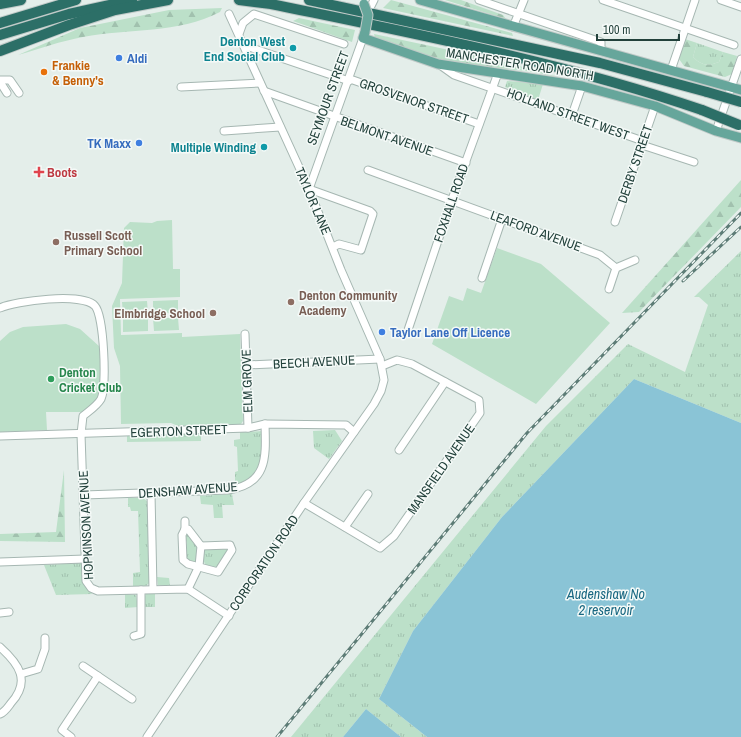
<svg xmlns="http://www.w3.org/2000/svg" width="741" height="737" font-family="'Archivo Narrow',sans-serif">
  <defs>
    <pattern id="grass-tufts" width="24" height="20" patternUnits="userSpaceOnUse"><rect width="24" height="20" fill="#bce0c9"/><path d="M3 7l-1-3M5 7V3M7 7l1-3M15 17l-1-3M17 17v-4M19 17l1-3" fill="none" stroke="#a1c1ae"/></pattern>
    <pattern id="forest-firs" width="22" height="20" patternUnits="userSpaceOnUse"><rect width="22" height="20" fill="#bce0c9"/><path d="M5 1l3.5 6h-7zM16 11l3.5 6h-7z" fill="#a1c1ae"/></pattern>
  </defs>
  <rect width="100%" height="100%" fill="#e4eeea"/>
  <g fill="url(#grass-tufts)">
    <path d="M697,43L723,52L719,62C708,66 702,66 693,57Z"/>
    <path d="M507,81L543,84L538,100L505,87Z"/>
    <path d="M741,251V423L634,379L502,517L413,631L379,699L427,737H401L366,709L343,737H291L546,426L628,344L685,372L708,305L699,297H694Z"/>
    <path d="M335,430L342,441L329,459L314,448L313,431Z"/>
    <path d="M264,431C263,461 262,473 235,487V472L238,471L237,447L234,446V440L240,439V432Z"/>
    <path d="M201,433V441L127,442V434Z"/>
    <path d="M232,494L234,505H222L223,518H214L213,505L201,504L200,496Z"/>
    <path d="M128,498H143L148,502L150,582L146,586L133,587V573L140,572L138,511H131L130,507H128Z"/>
    <path d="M186,532L198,544L196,562H187L184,556L187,551V542L185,540Z"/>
    <path d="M229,548L225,558L222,559L217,569C204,566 203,564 203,551L205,549Z"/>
    <path d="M82,563L83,583L92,594L56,595L44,565Z"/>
    <path d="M157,577L169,578L170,585H158Z"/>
    <path d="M155,593V607H144V598L146,594Z"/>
    <path d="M125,594L136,595L138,607L125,608Z"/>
  </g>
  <g fill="url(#forest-firs)">
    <path d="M391,0L512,33L513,36L383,8Z"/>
    <path d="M445,0H461L503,15L506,19Z"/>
    <path d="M222,8L220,12C178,34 129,28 83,37C61,41 39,49 18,55L80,28L169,10Z"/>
    <path d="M299,18L355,30L352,42L293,21Z"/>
    <path d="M374,34L501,61L559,77C523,69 486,68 449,61C424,57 399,46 375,38Z"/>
    <path d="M685,39L697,43L693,57C702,66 708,66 719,62L723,52L737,56L732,74L725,77L684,66L679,59Z"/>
    <path d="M741,180V207L639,312L622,313Z"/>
    <path d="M64,470L65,542L0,541V534L56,532Z"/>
  </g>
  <g fill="#bce0c9">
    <path d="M172,220L173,269H180V297L120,299L121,335L182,333V337L240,334L243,421L241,424L178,426L171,423L121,424L120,366L114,348L112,306L122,283L124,228L130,222L152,223L157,221Z"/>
    <path d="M497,248L541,264L610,323L536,404L432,344L449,296L463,301L467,288L481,293Z"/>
    <path d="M178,300V313H153V301Z"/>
    <path d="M147,301L148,313L123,314L122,302Z"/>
    <path d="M148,318V331L123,332V319Z"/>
    <path d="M153,318H178L179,330L154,331Z"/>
    <path d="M66,324L80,329L100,347L102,377L99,397L85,412H46L47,430L0,432V341L10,332L23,327Z"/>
  </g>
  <g fill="#8ac4d6">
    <path d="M634,379L741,423V737H427L379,699L413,631L502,517Z"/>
    <path d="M366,709L401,737H343Z"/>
  </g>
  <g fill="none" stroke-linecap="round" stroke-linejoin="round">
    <defs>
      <g id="minor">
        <path d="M479,0L601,42V50"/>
        <path d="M603,0L734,45"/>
        <path d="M721,0L741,7"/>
        <path d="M371,6L374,0"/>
        <path d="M513,27L524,0"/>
        <path d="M239,34L243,23L254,14L344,44"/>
        <path d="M243,45L349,81"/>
        <path d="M440,65L454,75L643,141"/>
        <path d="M671,70L695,0"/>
        <path d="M350,79L479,124"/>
        <path d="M0,80H10L19,93"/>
        <path d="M0,82L7,93"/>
        <path d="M181,87L260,83"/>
        <path d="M264,91L466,163"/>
        <path d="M572,115L582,86"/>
        <path d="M224,131L280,127"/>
        <path d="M716,131L741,59"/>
        <path d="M642,145L694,162"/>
        <path d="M368,170L600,255L616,268"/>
        <path d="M309,189L363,38"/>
        <path d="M309,189L370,211L373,214L361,250L339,244L333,247"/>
        <path d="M615,222L655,106"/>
        <path d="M482,278L502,219"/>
        <path d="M609,289L616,268L635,260"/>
        <path d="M0,308C15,301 83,292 95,306C104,316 107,386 101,399C97,406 89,411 83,416L81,434L86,581L91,588L98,591L188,589L229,616"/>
        <path d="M407,333L451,202L498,73"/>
        <path d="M245,334L248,428"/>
        <path d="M247,365L380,359"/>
        <path d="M0,436L248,428L265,424L346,425L354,432"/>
        <path d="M399,450L445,382"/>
        <path d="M151,493L153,589"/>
        <path d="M84,495L228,490C268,484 266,457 265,424"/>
        <path d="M304,503L380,548L394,536L480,413L479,400L412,364L397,360L382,366"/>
        <path d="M185,521V529H188L201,546L199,566L188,589"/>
        <path d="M345,527L368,494"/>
        <path d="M185,529L182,535L183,560L188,564L218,572L232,550L230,545L201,546"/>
        <path d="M0,562L85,559"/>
        <path d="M0,613L9,612"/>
        <path d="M134,636L141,634V590"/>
        <path d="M0,647C19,664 31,681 11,703C8,707 5,712 0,714"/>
        <path d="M83,666L132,699"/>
        <path d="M21,674L38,669L45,649V638"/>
        <path d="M71,737L62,730L98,676"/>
        <path d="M147,737L304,503L374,404L381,391L384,380L380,359L341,270L309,189L229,14"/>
      </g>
      <g id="major">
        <path d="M420,0L741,90"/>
        <path d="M365,32L363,38L438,64L582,86L655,106L716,131L741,138"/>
      </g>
      <g id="highway">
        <path d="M239,0L271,4C416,34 562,62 702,110"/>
        <path d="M309,0L600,63L707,92"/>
        <path d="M0,4L21,0"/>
        <path d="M0,23L76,0"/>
        <path d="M0,35L69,14L132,0"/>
        <path d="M0,51L69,25L115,10L168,0"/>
      </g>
    </defs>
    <use href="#minor" stroke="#a6b7b2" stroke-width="9"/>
    <use href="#major" stroke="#c1cac8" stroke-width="11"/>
    <use href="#highway" stroke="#c1cac8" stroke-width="12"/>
    <use href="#minor" stroke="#fff" stroke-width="7"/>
    <use href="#major" stroke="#66a69b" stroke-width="9"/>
    <use href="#highway" stroke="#2c6f67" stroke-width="10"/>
    <defs>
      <g id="rail">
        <path d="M683,281L741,227"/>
        <path d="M277,737L527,433L741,213"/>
      </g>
    </defs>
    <use href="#rail" stroke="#5d7c76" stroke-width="3"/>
    <use href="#rail" stroke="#f5faf8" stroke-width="1.5" stroke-dasharray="4.5" stroke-linecap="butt"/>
    <defs>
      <path id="major-bridge" d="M364,4L368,15L365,32"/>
      <g id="highway-bridge">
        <path d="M707,92L741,102"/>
        <path d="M702,110L739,125"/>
      </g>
    </defs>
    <use href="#major-bridge" stroke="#c1cac8" stroke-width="11" stroke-linecap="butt"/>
    <use href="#highway-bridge" stroke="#c1cac8" stroke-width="12" stroke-linecap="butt"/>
    <use href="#major-bridge" stroke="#66a69b" stroke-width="9"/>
    <use href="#highway-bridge" stroke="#2c6f67" stroke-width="10"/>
  </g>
  <g fill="#0f9aa8" stroke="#f5faf8" stroke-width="1.5">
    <circle cx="293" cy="48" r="4"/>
    <circle cx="264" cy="147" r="4"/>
  </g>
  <g fill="#3f7fe0" stroke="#f5faf8" stroke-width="1.5">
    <circle cx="119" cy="58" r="4"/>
    <circle cx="139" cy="143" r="4"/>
    <circle cx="382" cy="332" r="4"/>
  </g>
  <circle fill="#e8710a" stroke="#f5faf8" stroke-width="1.5" cx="44" cy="72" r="4"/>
  <path fill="#e0444e" stroke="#f5faf8" stroke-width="1.5" d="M37 166h4v4h4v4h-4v4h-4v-4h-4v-4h4z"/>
  <g fill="#8d6e63" stroke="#f5faf8" stroke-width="1.5">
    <circle cx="56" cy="242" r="4"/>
    <circle cx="291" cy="302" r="4"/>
    <circle cx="213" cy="313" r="4"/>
  </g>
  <circle fill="#2e9e5b" stroke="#f5faf8" stroke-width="1.5" cx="51" cy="379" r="4"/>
  <g text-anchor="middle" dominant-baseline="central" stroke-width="3" stroke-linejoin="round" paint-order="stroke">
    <g font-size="13" font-weight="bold" fill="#0d838f" stroke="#f5faf8" text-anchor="end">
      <text x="285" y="41">Denton West<tspan x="285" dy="15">End Social Club</tspan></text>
      <text x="256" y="147">Multiple Winding</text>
    </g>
    <g font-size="13" font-weight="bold" fill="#366cbe" stroke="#f5faf8" text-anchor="start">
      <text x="127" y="58">Aldi</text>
      <text x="131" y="143" text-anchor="end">TK Maxx</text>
      <text x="390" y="332">Taylor Lane Off Licence</text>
    </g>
    <g font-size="13" fill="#22413b" stroke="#f5faf8">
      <text transform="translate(520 64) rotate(9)">MANCHESTER ROAD NORTH</text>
      <text transform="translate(328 98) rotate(-70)">SEYMOUR STREET</text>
      <text transform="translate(414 101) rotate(19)">GROSVENOR STREET</text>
      <text transform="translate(568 114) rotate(20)">HOLLAND STREET WEST</text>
      <text transform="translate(387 136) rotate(19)">BELMONT AVENUE</text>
      <text transform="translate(635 164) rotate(-71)">DERBY STREET</text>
      <text transform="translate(313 201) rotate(67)">TAYLOR LANE</text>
      <text transform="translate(451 203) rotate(-71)">FOXHALL ROAD</text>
      <text transform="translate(536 231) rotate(20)">LEAFORD AVENUE</text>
      <text transform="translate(314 362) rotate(-3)">BEECH AVENUE</text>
      <text transform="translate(247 381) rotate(-92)">ELM GROVE</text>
      <text transform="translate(179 431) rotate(-2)">EGERTON STREET</text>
      <text transform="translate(441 469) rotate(-55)">MANSFIELD AVENUE</text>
      <text transform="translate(188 490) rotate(-4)">DENSHAW AVENUE</text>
      <text transform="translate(86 525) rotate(-93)">HOPKINSON AVENUE</text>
      <text transform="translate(264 563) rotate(-56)">CORPORATION ROAD</text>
    </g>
    <g font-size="13" font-weight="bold" fill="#c56008" stroke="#f5faf8" text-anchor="start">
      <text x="52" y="65">Frankie<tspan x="52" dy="15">&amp; Benny's</tspan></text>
    </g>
    <g font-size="13" font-weight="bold" fill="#be3a42" stroke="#f5faf8" text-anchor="start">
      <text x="47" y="172">Boots</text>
    </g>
    <g font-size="13" font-weight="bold" fill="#785e54" stroke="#f5faf8" text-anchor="start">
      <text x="64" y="235">Russell Scott<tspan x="64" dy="15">Primary School</tspan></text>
      <text x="299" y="295">Denton Community<tspan x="299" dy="15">Academy</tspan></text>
      <text x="205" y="313" text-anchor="end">Elmbridge School</text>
    </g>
    <g font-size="13" font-weight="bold" fill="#27864d" stroke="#f5faf8" text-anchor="start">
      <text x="59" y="372">Denton<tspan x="59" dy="15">Cricket Club</tspan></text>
    </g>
    <g font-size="14" font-style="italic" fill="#186781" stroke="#f5faf8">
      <text x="606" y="594">Audenshaw No<tspan x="606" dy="16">2 reservoir</tspan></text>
    </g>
  </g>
  <path d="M597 34v6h82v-6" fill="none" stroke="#22413b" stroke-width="2"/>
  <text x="603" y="34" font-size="12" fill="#22413b" stroke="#f5faf8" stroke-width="3" paint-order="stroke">100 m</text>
</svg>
